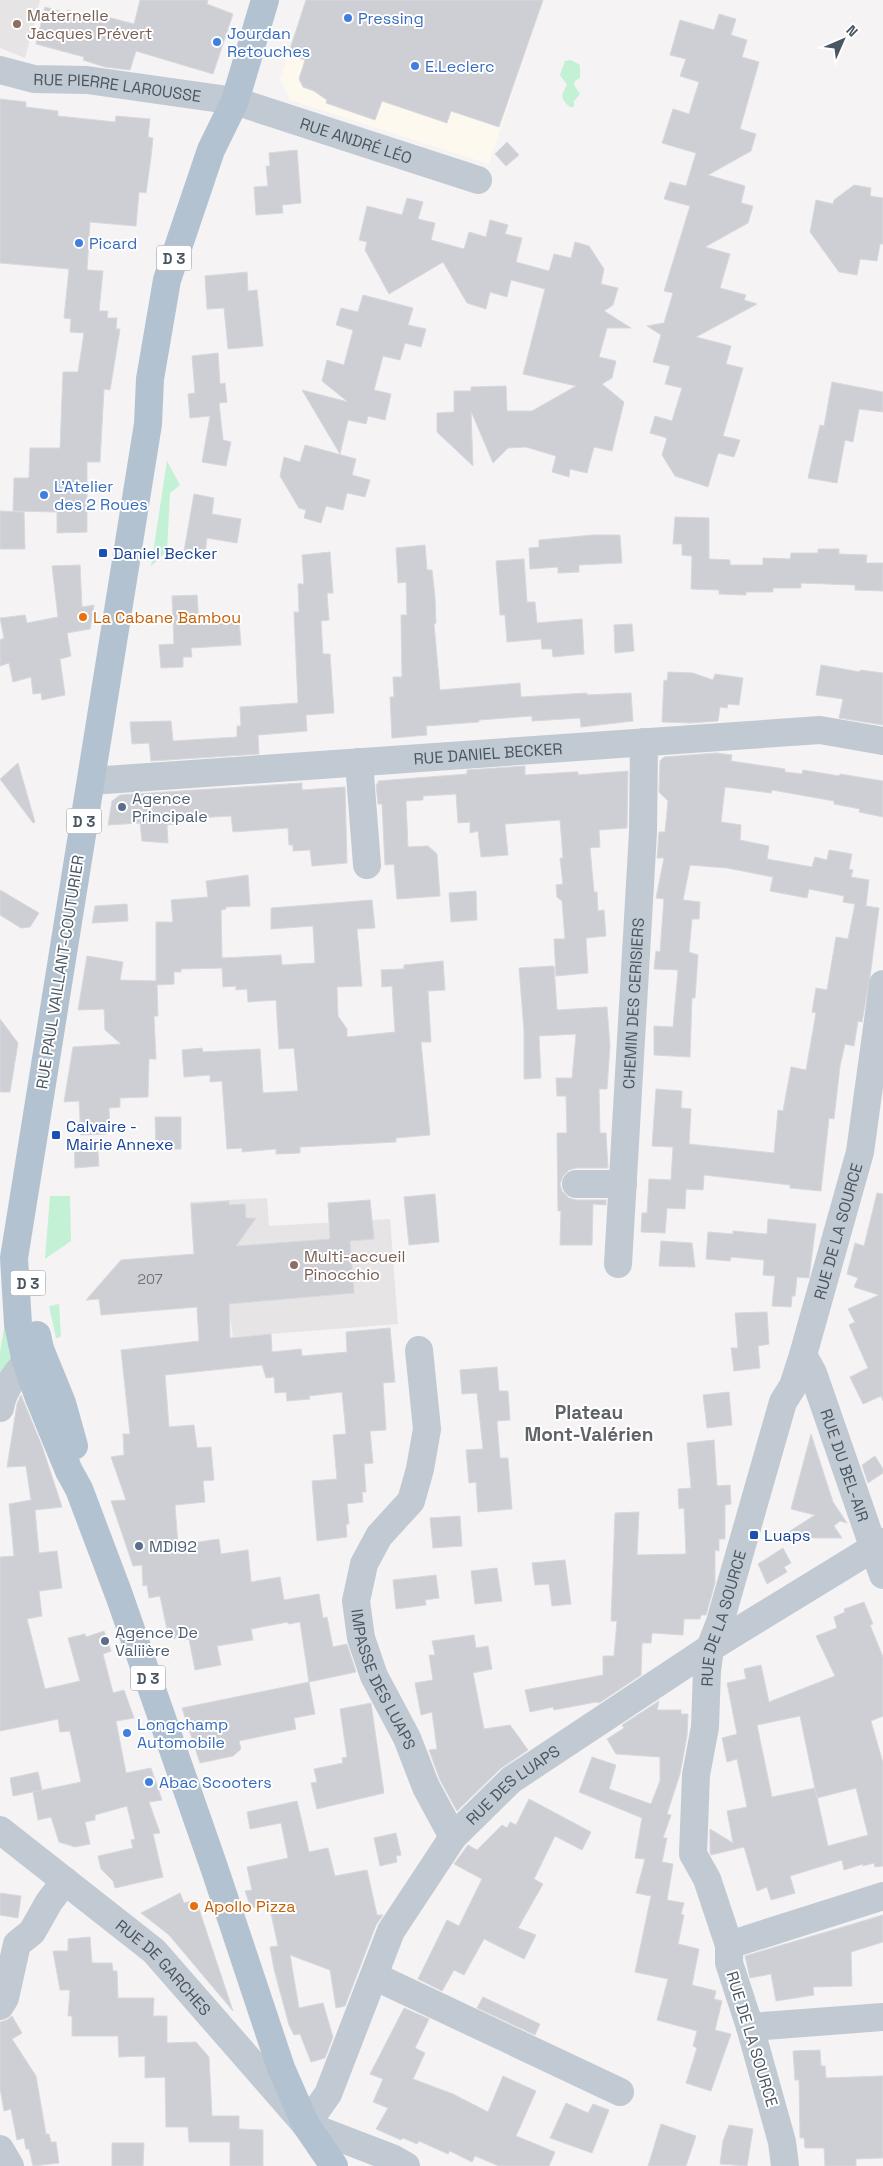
<svg xmlns="http://www.w3.org/2000/svg" width="883" height="2166" font-family="'Space Grotesk',sans-serif">
  <rect width="100%" height="100%" fill="#f5f3f3"/>
  <path fill="#fdf9ef" d="M306,0H543L489,164L290,100L280,79Z"/>
  <g fill="#e6e4e5">
    <path d="M0,0H40L25,58L0,48Z"/>
    <path d="M267,1198L269,1226L390,1219L398,1324L233,1337L228,1305L197,1307L190,1202Z"/>
  </g>
  <g fill="#c3f1d5">
    <path d="M571,60L580,65V78L575,81L574,85L580,94L574,101V107H570C560,98 561,95 567,85L560,75L565,61Z"/>
    <path d="M167,461L180,485L170,493L167,551L151,566Z"/>
    <path d="M50,1196H70L71,1241L45,1259Z"/>
    <path d="M59,1304L61,1336L58,1338H56L49,1306Z"/>
    <path d="M6,1316L17,1350L0,1385V1352Z"/>
  </g>
  <g fill="#cdcfd5" stroke="#d7d9de" fill-rule="evenodd">
    <path d="M140,0H208L207,4L233,14L213,74L136,51L130,70L105,67L83,60L84,57L36,44L45,7L66,13L67,10L95,18L96,14L134,24Z"/>
    <path d="M306,0H543L499,127L451,111L447,123L382,101L375,120L326,103L327,100L314,91L303,87L299,79L305,60L288,55Z"/>
    <path d="M719,14L736,19L731,35L747,40L742,57L759,62L740,129L756,134L751,151L708,175L745,186L741,203L753,206L748,223L705,247L730,254L720,288L746,295L744,300L757,304L696,337L731,346L726,364L743,368L723,436L740,440L734,457L718,453L708,487L675,476L662,455L667,438L650,433L655,416L672,421L682,388L665,384L670,366L653,362L661,335L647,326L664,323L673,293L664,291L690,206L664,199L670,182L686,186L696,153L662,143L673,109L689,114L699,82L680,76L686,59L670,55L680,20L714,30Z"/>
    <path d="M0,99L26,102V107L58,111V116L115,122L116,116L150,119L148,137L153,138L151,157L146,193L139,192L136,226L90,222L87,270L103,271L99,311H108L107,318H117L116,329H120L110,390L104,389L100,462H87V532L57,533V512L13,511L14,478H29L30,448H60L63,372H78L84,333L70,332L71,319L64,318L69,269L0,263Z"/>
    <path d="M507,142L519,155L506,166L495,154Z"/>
    <path d="M297,150L301,203L282,205L283,213L256,215L254,187L268,186L266,166H270L269,153Z"/>
    <path d="M854,185L871,188L870,196L883,198V244H880L877,261L860,259L857,275L839,272L810,232L816,200L833,204L834,200Z"/>
    <path d="M407,198L423,202L418,219L435,223L431,240L464,249L469,232L486,237L490,220L508,225L505,234L522,238L516,262L549,271L554,254L571,258L575,242L589,246L604,269L601,284L618,288L613,305L604,311L631,328H607L599,357L616,361L612,378L602,384L624,402L612,451L594,447L587,473L570,469L569,477L552,472L556,456L526,447L508,448L493,463L471,411L473,466L437,432V413L454,412V391H471V387L506,386L507,411H532L576,386L523,374L545,289L511,280L507,297L490,292L486,309L467,303L443,262L389,294L365,250L367,242L359,240L367,206L402,215Z"/>
    <path d="M247,272L248,291L257,290L263,346L228,349L224,308L207,309L205,276Z"/>
    <path d="M363,295L413,308L408,325L426,329L421,347L405,343L400,360L383,356L374,390L391,394L385,420L368,416L366,424L348,420L340,454L302,390L348,402L322,381L327,360L344,365L353,330L336,325L341,308L358,312Z"/>
    <path d="M218,353L220,384L225,383L227,402L219,403L223,440L231,442L226,466L202,462L210,416L190,418L188,394L195,393L192,356Z"/>
    <path d="M832,382L883,392V412L859,409L853,442L845,440L837,483L808,478L820,425L824,426Z"/>
    <path d="M305,445L356,459L352,475L370,480L365,497L347,493L343,510L326,506L321,523L304,518L306,510L299,508L280,476L284,457L300,462Z"/>
    <path d="M194,494L214,498L212,514L241,519L237,543L207,538L205,555L184,551Z"/>
    <path d="M0,511L24,512L25,549H0Z"/>
    <path d="M675,517L709,518V559L730,560V565H763V558L790,559L791,553H818V549H839V554L867,555L866,563H883V591L855,590V585L801,583V588H773V592H746V595L719,594V590L691,589L692,556L682,555V544H673Z"/>
    <path d="M593,535H620L622,563L579,565V572L558,573V567L530,569L529,548L539,547V540Z"/>
    <path d="M425,545L427,570H432L435,597L436,623L434,624L440,690L520,683L521,697L587,693V695L631,693L633,721L581,727L580,718L532,721V716L479,720V722L426,726L427,735L392,738L390,697H394L393,677H402L401,615H407L406,582L398,583L396,548Z"/>
    <path d="M330,552L333,593H327L329,620L321,621L323,654H330L334,713L306,715L307,731L258,735L259,754L151,761L149,743L132,744L130,722L171,721L173,741L237,737V726H241L240,707L298,703L294,612H299L298,584H304L302,555Z"/>
    <path d="M524,559L527,602H535L537,623L582,619L584,654L553,657L552,649H542L541,639L507,642L505,615H500L496,561Z"/>
    <path d="M80,565L82,607L94,605L90,629L67,633L71,656L60,659L65,695L42,700L41,693L33,694L31,677L13,682L9,663L0,666V640L4,638L0,618L25,615L27,623L58,617L52,566Z"/>
    <path d="M197,595L199,621L239,620L241,645L191,648L192,657H183V667L161,668L159,645L174,644L172,596Z"/>
    <path d="M632,624L634,651L615,653L614,625Z"/>
    <path d="M821,665L860,672V670L883,673V725L839,718L843,699L816,695Z"/>
    <path d="M668,672L693,673L713,680L715,674L743,678L739,705L728,704L727,708L720,707L718,721L690,723L662,722L664,680L667,681Z"/>
    <path d="M716,753L732,755L731,761L785,769V772L802,774L803,770L839,776L840,774L883,781V817L859,812L860,809L834,804V801L772,790L771,793L725,787L721,822L741,825L740,840L769,846L767,859L812,867L815,857L827,860L829,850L852,854L849,869L853,870L851,877L869,880L866,906L879,908L870,977L862,1022L858,1021L854,1046L845,1044L840,1066L834,1119L829,1118L821,1191L790,1188V1185L704,1175L703,1190L686,1189L685,1209L667,1208L665,1233L641,1232L642,1213H647L649,1179L671,1180L673,1147L652,1146L656,1089L682,1091L681,1108L691,1109L689,1144L774,1153L778,1110L783,1111L791,1067L806,1070L816,1013L812,1012L816,988L827,990L836,937L848,939L855,904L843,902L844,896L809,889L807,898L770,891L773,877L727,868L690,865L683,900L700,902L699,919H692L689,952L698,955L695,998H692L690,1057L654,1055V1026L673,1027L678,970L654,969L656,951L660,952L664,899L656,898L664,858H657L659,832H665L668,801L659,792L660,761L664,757Z"/>
    <path d="M18,763L35,822L33,823L0,779Z"/>
    <path d="M525,766V775L573,772H578V775L628,771L627,828L599,830L600,847L590,848L594,892H597L598,911L604,910L606,936L586,938L588,973L556,976L554,939H565L562,901L557,897L556,885L563,884L560,858H563L560,820L505,824L508,855L481,857L478,831L470,833V822L458,823L456,794L423,796V800L406,801L408,847L428,846L437,854L440,896L397,899L394,864L385,865L382,804H378L376,784H378V781L467,774V770Z"/>
    <path d="M302,783V790L345,787L347,863L312,866L310,850L293,851V845H289L288,828L233,832L231,816L195,818V821L167,825L168,843L142,841L140,823L108,825L112,801L120,795Z"/>
    <path d="M248,875L250,906L226,907V909L221,910L222,958L281,955L282,965L315,963L313,926L271,929V908L372,900L375,928L357,929L362,986L337,987L338,1016L347,1029V1037L395,1032L392,986L382,987L381,970L404,969V965L443,961L445,990L428,991L431,1042H421L430,1135L396,1138V1142L300,1147V1153L276,1154V1149L242,1152V1148L227,1149L222,1081L210,1082V1075L184,1077L182,1050L202,1048L203,1052L260,1049L263,1093L298,1091L294,1048L279,1049L276,1000L248,1002L247,989L236,990V986L223,987L222,968L181,969V972H174V984L157,985L158,1016H154L156,1059H149L148,1097L120,1098V1107L109,1108L110,1127H107V1134L81,1135L79,1101L64,1102L73,1047L121,1044L105,1030L104,1009L78,1010L87,956L123,962L120,980L156,981V922H173L171,900L208,897L206,881Z"/>
    <path d="M0,890L39,913L30,927L21,928L0,915Z"/>
    <path d="M476,891L477,920L451,922L449,893Z"/>
    <path d="M127,904L128,921L92,923L95,906Z"/>
    <path d="M554,966L557,1010L607,1007L610,1045L607,1089H599L600,1133H606L608,1168H576L569,1170L563,1176L560,1184L562,1191L569,1198L576,1200H606V1205L593,1204L592,1245H560L561,1211H558L557,1133H567L566,1096H557L556,1078H572L576,1034L539,1036L541,1078L524,1079V1031L519,968Z"/>
    <path d="M0,1019L18,1043L10,1092H0Z"/>
    <path d="M155,1117H181V1149H156Z"/>
    <path d="M97,1140L99,1166L75,1168L74,1141Z"/>
    <path d="M877,1193L883,1194V1401L881,1396L863,1404L850,1377L868,1368L849,1325L855,1322L848,1309L879,1295L854,1287L858,1278L847,1274L855,1243L864,1246Z"/>
    <path d="M435,1194L439,1242L409,1245L404,1197Z"/>
    <path d="M370,1200L374,1239L350,1241L354,1293L229,1304L230,1338L271,1334L272,1352L301,1349L302,1356L347,1352L346,1332L390,1328L395,1382L383,1383L386,1430L370,1431L373,1463L364,1464L366,1492H362L363,1502L347,1504L349,1524H346L347,1537L317,1541L312,1481L337,1479L333,1435L346,1434L342,1392L309,1396L310,1399L287,1401L286,1392L275,1393L274,1377L266,1378L262,1365L165,1375L169,1427L194,1425L197,1448L211,1447L214,1480L203,1481L205,1502L175,1505L178,1545L219,1539L221,1554L248,1550L251,1582L280,1577L284,1600L319,1594L323,1618L327,1617L333,1647L347,1644L356,1672L309,1682L300,1622L288,1624V1622L251,1629L253,1640L217,1646L221,1665L195,1670L189,1639L184,1640L183,1637L169,1639L160,1596L149,1598L147,1585L143,1586L142,1565L133,1566L111,1501L126,1500L111,1457L124,1455L123,1434H130L121,1350L199,1341L197,1307L101,1315L99,1299L86,1300L121,1260L194,1254L191,1204L229,1201V1205L245,1204L246,1218H256L236,1246L330,1239L328,1203Z"/>
    <path d="M768,1219L816,1224L809,1278L797,1277L795,1296H792L791,1307L772,1306L775,1276L763,1275L764,1260L731,1257L730,1261L706,1259L708,1232L733,1234V1231L767,1234Z"/>
    <path d="M661,1241L692,1243L695,1267L659,1266Z"/>
    <path d="M767,1312L769,1344L758,1346L760,1368L734,1371L731,1348H738L735,1313Z"/>
    <path d="M497,1367L499,1391H508L510,1420L497,1421L500,1458H508L512,1509L478,1512L476,1482L469,1483L466,1450L483,1449L477,1393L462,1394L460,1370Z"/>
    <path d="M729,1392L732,1425L707,1428L703,1395Z"/>
    <path d="M21,1395L42,1446L62,1507L35,1510L39,1553L57,1551L62,1588L39,1591L42,1616L27,1619L45,1689L80,1681L68,1638L85,1634L86,1637L104,1631L111,1651L103,1654L113,1693L124,1690L134,1718L116,1721L126,1773L151,1768L162,1800L149,1802L160,1833L153,1834L163,1877L115,1888L113,1881L101,1869L98,1856L133,1848L131,1840L135,1839L127,1806L95,1815V1820L85,1822L90,1844L75,1847L59,1842L51,1817L38,1820L33,1792L81,1782L70,1731L60,1732L58,1719L0,1731V1557L14,1556L9,1504L31,1500L26,1466L7,1467L17,1404Z"/>
    <path d="M811,1434L833,1502L847,1523L840,1521L834,1526L842,1538H779L815,1515L791,1509Z"/>
    <path d="M714,1440L717,1486L730,1485L731,1504L725,1505V1539H719V1551L715,1550V1583L706,1615H701L700,1619H684L683,1635L652,1633L651,1643H642L641,1675L599,1703L596,1702L554,1710L553,1707L530,1712L525,1690L603,1675V1656H614L617,1621H611L615,1513L639,1512L637,1555L686,1554L684,1508L679,1509L678,1489L691,1488L687,1443Z"/>
    <path d="M875,1456L883,1469V1473L868,1483L862,1465Z"/>
    <path d="M460,1516L462,1546L433,1548L430,1518Z"/>
    <path d="M783,1548L791,1563L784,1567L787,1572L767,1584L758,1564Z"/>
    <path d="M565,1560L571,1604L552,1606L549,1584L535,1585L532,1563Z"/>
    <path d="M497,1568L502,1601L475,1604L471,1571Z"/>
    <path d="M436,1575L439,1598L425,1600L426,1605L396,1609L393,1580Z"/>
    <path d="M864,1602L873,1624L870,1625L883,1657V1716L871,1721L883,1763V1866L875,1867L874,1863L863,1866V1864L844,1870L842,1860L790,1876L795,1893L771,1900L767,1887L757,1891L744,1847L711,1855L710,1852V1829L733,1843L727,1811L747,1807L737,1759L727,1762L722,1738L737,1734L727,1683L746,1679L744,1669L761,1665L769,1702L835,1676L816,1636L837,1628L834,1617L845,1612L844,1609ZM800,1716L817,1798L856,1788L868,1835L828,1846L815,1788L772,1797L757,1725Z"/>
    <path d="M474,1635L476,1648L488,1646L492,1669L473,1673L484,1729L510,1725L528,1750L500,1769L457,1811L440,1780L429,1750L437,1749L432,1712L421,1715L415,1683L433,1680L429,1655H435L432,1641Z"/>
    <path d="M309,1682L315,1714L294,1718L296,1729L239,1741L241,1749L233,1756L200,1763L182,1708Z"/>
    <path d="M659,1701L657,1710H681V1714H688L687,1736L680,1774L667,1814L671,1815L663,1838H667L662,1862L673,1864L667,1900L684,1903L681,1914L684,1915L678,1944L699,1949L692,1985L716,1991L714,1999L722,2001L715,2030L731,2034L711,2091L686,2083L697,2048L693,2046L697,2031L657,2020L668,1979L635,1972L651,1896L636,1893L645,1859L635,1858L642,1818L579,1792L592,1757L616,1765L609,1789L651,1804L660,1781V1757L616,1754L607,1739L624,1728L622,1725Z"/>
    <path d="M371,1703L384,1793L317,1809L311,1783L317,1782L314,1769L343,1763L342,1758L347,1757L340,1709Z"/>
    <path d="M38,1772L42,1790L13,1796L10,1778Z"/>
    <path d="M529,1799L591,1832L582,1850L555,1836L534,1879L543,1884L518,1928L536,1935L524,1959L484,1939L464,1975L454,1970L442,1991L418,1979L447,1920L459,1926L482,1879L454,1864L468,1845L477,1850L502,1825L507,1828L510,1822L516,1825Z"/>
    <path d="M297,1801L309,1852L328,1848L335,1876L367,1870L377,1915H383L376,1925L345,2006L336,2008L330,1970L290,1955L299,2008L323,2003L333,2037L325,2058L311,2062L300,2034L294,2035L289,2025L274,1969L270,1947L278,1946L269,1904L251,1908L245,1891L252,1890L247,1867L288,1858L281,1823L250,1829L247,1812Z"/>
    <path d="M396,1833L401,1855L396,1856L397,1862L380,1866L374,1838Z"/>
    <path d="M0,1893L21,1896L18,1918L0,1915Z"/>
    <path d="M180,1893L184,1903L196,1900L233,2011L169,1935L141,1913Z"/>
    <path d="M883,1915V1942L851,1952L852,1986L813,1987L814,1995L776,2001L771,1974L750,1978L745,1956Z"/>
    <path d="M90,1937L92,1963H112L113,1971H117L118,1998H154L153,2016H167V2043L196,2042L209,2057L212,2116H239V2129L263,2130V2166H230V2142H189L188,2127H166L165,2077L145,2078V2056L119,2057L118,2036H72V2016H68L70,1990H60L53,1951H68V1939Z"/>
    <path d="M483,1997L540,2024L535,2035L477,2008Z"/>
    <path d="M404,2008L429,2019L415,2048L425,2053L413,2079L453,2094L488,2112L503,2076L536,2091L516,2136L555,2152L549,2166H499L475,2156L472,2162L450,2151L448,2154L419,2141L417,2144L403,2138L401,2140L376,2129L388,2108L373,2102L383,2079L370,2074Z"/>
    <path d="M12,2016L22,2033L12,2039L36,2076L46,2134H49L51,2142H56L59,2163L33,2166L29,2149H26L24,2138L17,2140L11,2109L4,2111L0,2088V2022L7,2020Z"/>
    <path d="M820,2050L821,2066H825L826,2078L883,2076V2158L856,2159V2166H825L824,2148H805L804,2138H800L799,2080H795L793,2051Z"/>
    <path d="M566,2103L588,2113L593,2104L609,2110L592,2153L550,2138Z"/>
    <path d="M661,2124L696,2136L686,2166H648Z"/>
    <path d="M729,2125L753,2129L747,2166L720,2164L723,2141Z"/>
    <path d="M112,2143H144L143,2166H112Z"/>
  </g>
  <g fill="none" stroke-linecap="round" stroke-linejoin="round">
    <g stroke="#c1cad2" stroke-width="28">
      <path id="s1" d="M0,70L34,79L87,80L235,101L478,180"/>
      <path d="M359,762L367,865"/>
      <path id="s2" d="M91,781L820,730L883,741"/>
      <path d="M576,1184H623"/>
      <path id="s3" d="M618,1264L643,832L644,742"/>
      <path id="s4" d="M419,1350L427,1429L420,1469L411,1501L379,1536L364,1564L356,1601L361,1638L374,1676L407,1738L426,1787L453,1837"/>
      <path id="s5" d="M803,1355L813,1373L883,1575"/>
      <path d="M0,1408C4,1384 23,1364 40,1349"/>
      <path id="s6" d="M0,1830L154,1951L306,2125L392,2158L406,2166"/>
      <path d="M729,1945L883,1896"/>
      <path d="M374,1976L620,2092"/>
      <path d="M0,2006L5,1998L17,1944L32,1932L49,1902L65,1881"/>
      <path d="M750,2027L883,2017"/>
      <path id="s7" d="M306,2125L328,2094L391,1931L453,1837L511,1780L710,1648L883,1542"/>
      <path d="M0,2149L10,2166"/>
      <path id="s8" d="M785,2166L782,2142L750,2027L729,1963V1945L707,1879L693,1854L696,1775L705,1727L707,1671L710,1648L720,1622L783,1402L793,1386L803,1355L860,1152L883,984"/>
    </g>
    <g stroke="#b3c2d1" stroke-width="28">
      <path d="M265,0L235,101L211,150L167,280L150,379L148,424L14,1258L18,1324L26,1362L39,1398L69,1471L79,1489L119,1595L214,1867L281,2068L306,2125L334,2166"/>
      <path d="M37,1335L40,1349L62,1403L74,1446"/>
    </g>
  </g>
  <g fill="#3f7fe0" stroke="#fff" stroke-width="2">
    <circle cx="348" cy="18" r="5"/>
    <circle cx="217" cy="42" r="5"/>
    <circle cx="415" cy="66" r="5"/>
    <circle cx="79" cy="243" r="5"/>
    <circle cx="44" cy="495" r="5"/>
    <circle cx="127" cy="1733" r="5"/>
    <circle cx="149" cy="1782" r="5"/>
  </g>
  <g fill="#8d6e63" stroke="#fff" stroke-width="2">
    <circle cx="17" cy="24" r="5"/>
    <circle cx="294" cy="1265" r="5"/>
  </g>
  <g fill="#1a4fb4" stroke="#fff" stroke-width="2">
    <rect x="98" y="548" width="10" height="10" rx="2.5"/>
    <rect x="51" y="1130" width="10" height="10" rx="2.5"/>
    <rect x="749" y="1530" width="10" height="10" rx="2.5"/>
  </g>
  <g fill="#e8710a" stroke="#fff" stroke-width="2">
    <circle cx="83" cy="617" r="5"/>
    <circle cx="194" cy="1906" r="5"/>
  </g>
  <g fill="#5c6f8a" stroke="#fff" stroke-width="2">
    <circle cx="122" cy="807" r="5"/>
    <circle cx="139" cy="1546" r="5"/>
    <circle cx="105" cy="1641" r="5"/>
  </g>
  <g text-anchor="middle" dominant-baseline="central" stroke-width="4" stroke-linejoin="round" paint-order="stroke">
    <g font-size="14" fill="#6b747e">
      <text x="150" y="1279">207</text>
    </g>
    <g fill="#fff" stroke="#808990" stroke-width="1">
      <rect x="156.5" y="245.5" width="35" height="25" rx="4"/>
      <rect x="66.5" y="808.5" width="35" height="25" rx="4"/>
      <rect x="10.5" y="1270.5" width="35" height="25" rx="4"/>
      <rect x="130.5" y="1665.5" width="35" height="25" rx="4"/>
    </g>
    <g font-size="15" font-weight="bold" fill="#4a5661">
      <text x="174" y="258">D 3</text>
      <text x="84" y="821">D 3</text>
      <text x="28" y="1283">D 3</text>
      <text x="148" y="1678">D 3</text>
    </g>
    <g font-size="16" fill="#785e54" stroke="#fff" text-anchor="start">
      <text x="27" y="15">Maternelle<tspan x="27" dy="18">Jacques Prévert</tspan></text>
      <text x="304" y="1256">Multi-accueil<tspan x="304" dy="18">Pinocchio</tspan></text>
    </g>
    <g font-size="16" fill="#366cbe" stroke="#fff" text-anchor="start">
      <text x="358" y="18">Pressing</text>
      <text x="227" y="33">Jourdan<tspan x="227" dy="18">Retouches</tspan></text>
      <text x="425" y="66">E.Leclerc</text>
      <text x="89" y="243">Picard</text>
      <text x="54" y="486">L'Atelier<tspan x="54" dy="18">des 2 Roues</tspan></text>
      <text x="137" y="1724">Longchamp<tspan x="137" dy="18">Automobile</tspan></text>
      <text x="159" y="1782">Abac Scooters</text>
    </g>
    <g font-size="16" fill="#4a5661" stroke="#fff">
      <text stroke="none"><textPath href="#s1" startOffset="119">RUE PIERRE LAROUSSE</textPath></text>
      <text stroke="none"><textPath href="#s1" startOffset="365">RUE ANDRÉ LÉO</textPath></text>
      <text stroke="none"><textPath href="#s2" startOffset="398">RUE DANIEL BECKER</textPath></text>
      <text transform="translate(60 972) rotate(-81)">RUE PAUL VAILLANT-COUTURIER</text>
      <text stroke="none"><textPath href="#s3" startOffset="261">CHEMIN DES CERISIERS</textPath></text>
      <text stroke="none"><textPath href="#s8" startOffset="971">RUE DE LA SOURCE</textPath></text>
      <text stroke="none"><textPath href="#s5" startOffset="118">RUE DU BEL-AIR</textPath></text>
      <text stroke="none"><textPath href="#s8" startOffset="566">RUE DE LA SOURCE</textPath></text>
      <text stroke="none"><textPath href="#s4" startOffset="354">IMPASSE DES LUAPS</textPath></text>
      <text stroke="none"><textPath href="#s7" startOffset="405">RUE DES LUAPS</textPath></text>
      <text stroke="none"><textPath href="#s6" startOffset="214">RUE DE GARCHES</textPath></text>
      <text transform="translate(752 2039) rotate(73)">RUE DE LA SOURCE</text>
    </g>
    <g font-size="16" fill="#164399" stroke="#fff" text-anchor="start">
      <text x="113" y="553">Daniel Becker</text>
      <text x="66" y="1126">Calvaire -<tspan x="66" dy="18">Mairie Annexe</tspan></text>
      <text x="764" y="1535">Luaps</text>
    </g>
    <g font-size="16" fill="#c56008" stroke="#fff" text-anchor="start">
      <text x="93" y="617">La Cabane Bambou</text>
      <text x="204" y="1906">Apollo Pizza</text>
    </g>
    <g font-size="16" fill="#4e5e75" stroke="#fff" text-anchor="start">
      <text x="132" y="798">Agence<tspan x="132" dy="18">Principale</tspan></text>
      <text x="149" y="1546">MDI92</text>
      <text x="115" y="1632">Agence De<tspan x="115" dy="18">Valiière</tspan></text>
    </g>
    <g font-size="19" font-weight="bold" fill="#5f6368" stroke="#fff">
      <text x="589" y="1412">Plateau<tspan x="589" dy="22">Mont-Valérien</tspan></text>
    </g>
  </g>
  <g transform="translate(843 40) rotate(45)" stroke="#ffffff" stroke-width="4" paint-order="stroke">
  <path d="M0-4L9 19L0 12L-9 19Z" fill="#4a5661"/>
  <text y="-8" font-size="14" font-weight="bold" text-anchor="middle" fill="#4a5661">N</text>
  </g>
</svg>
